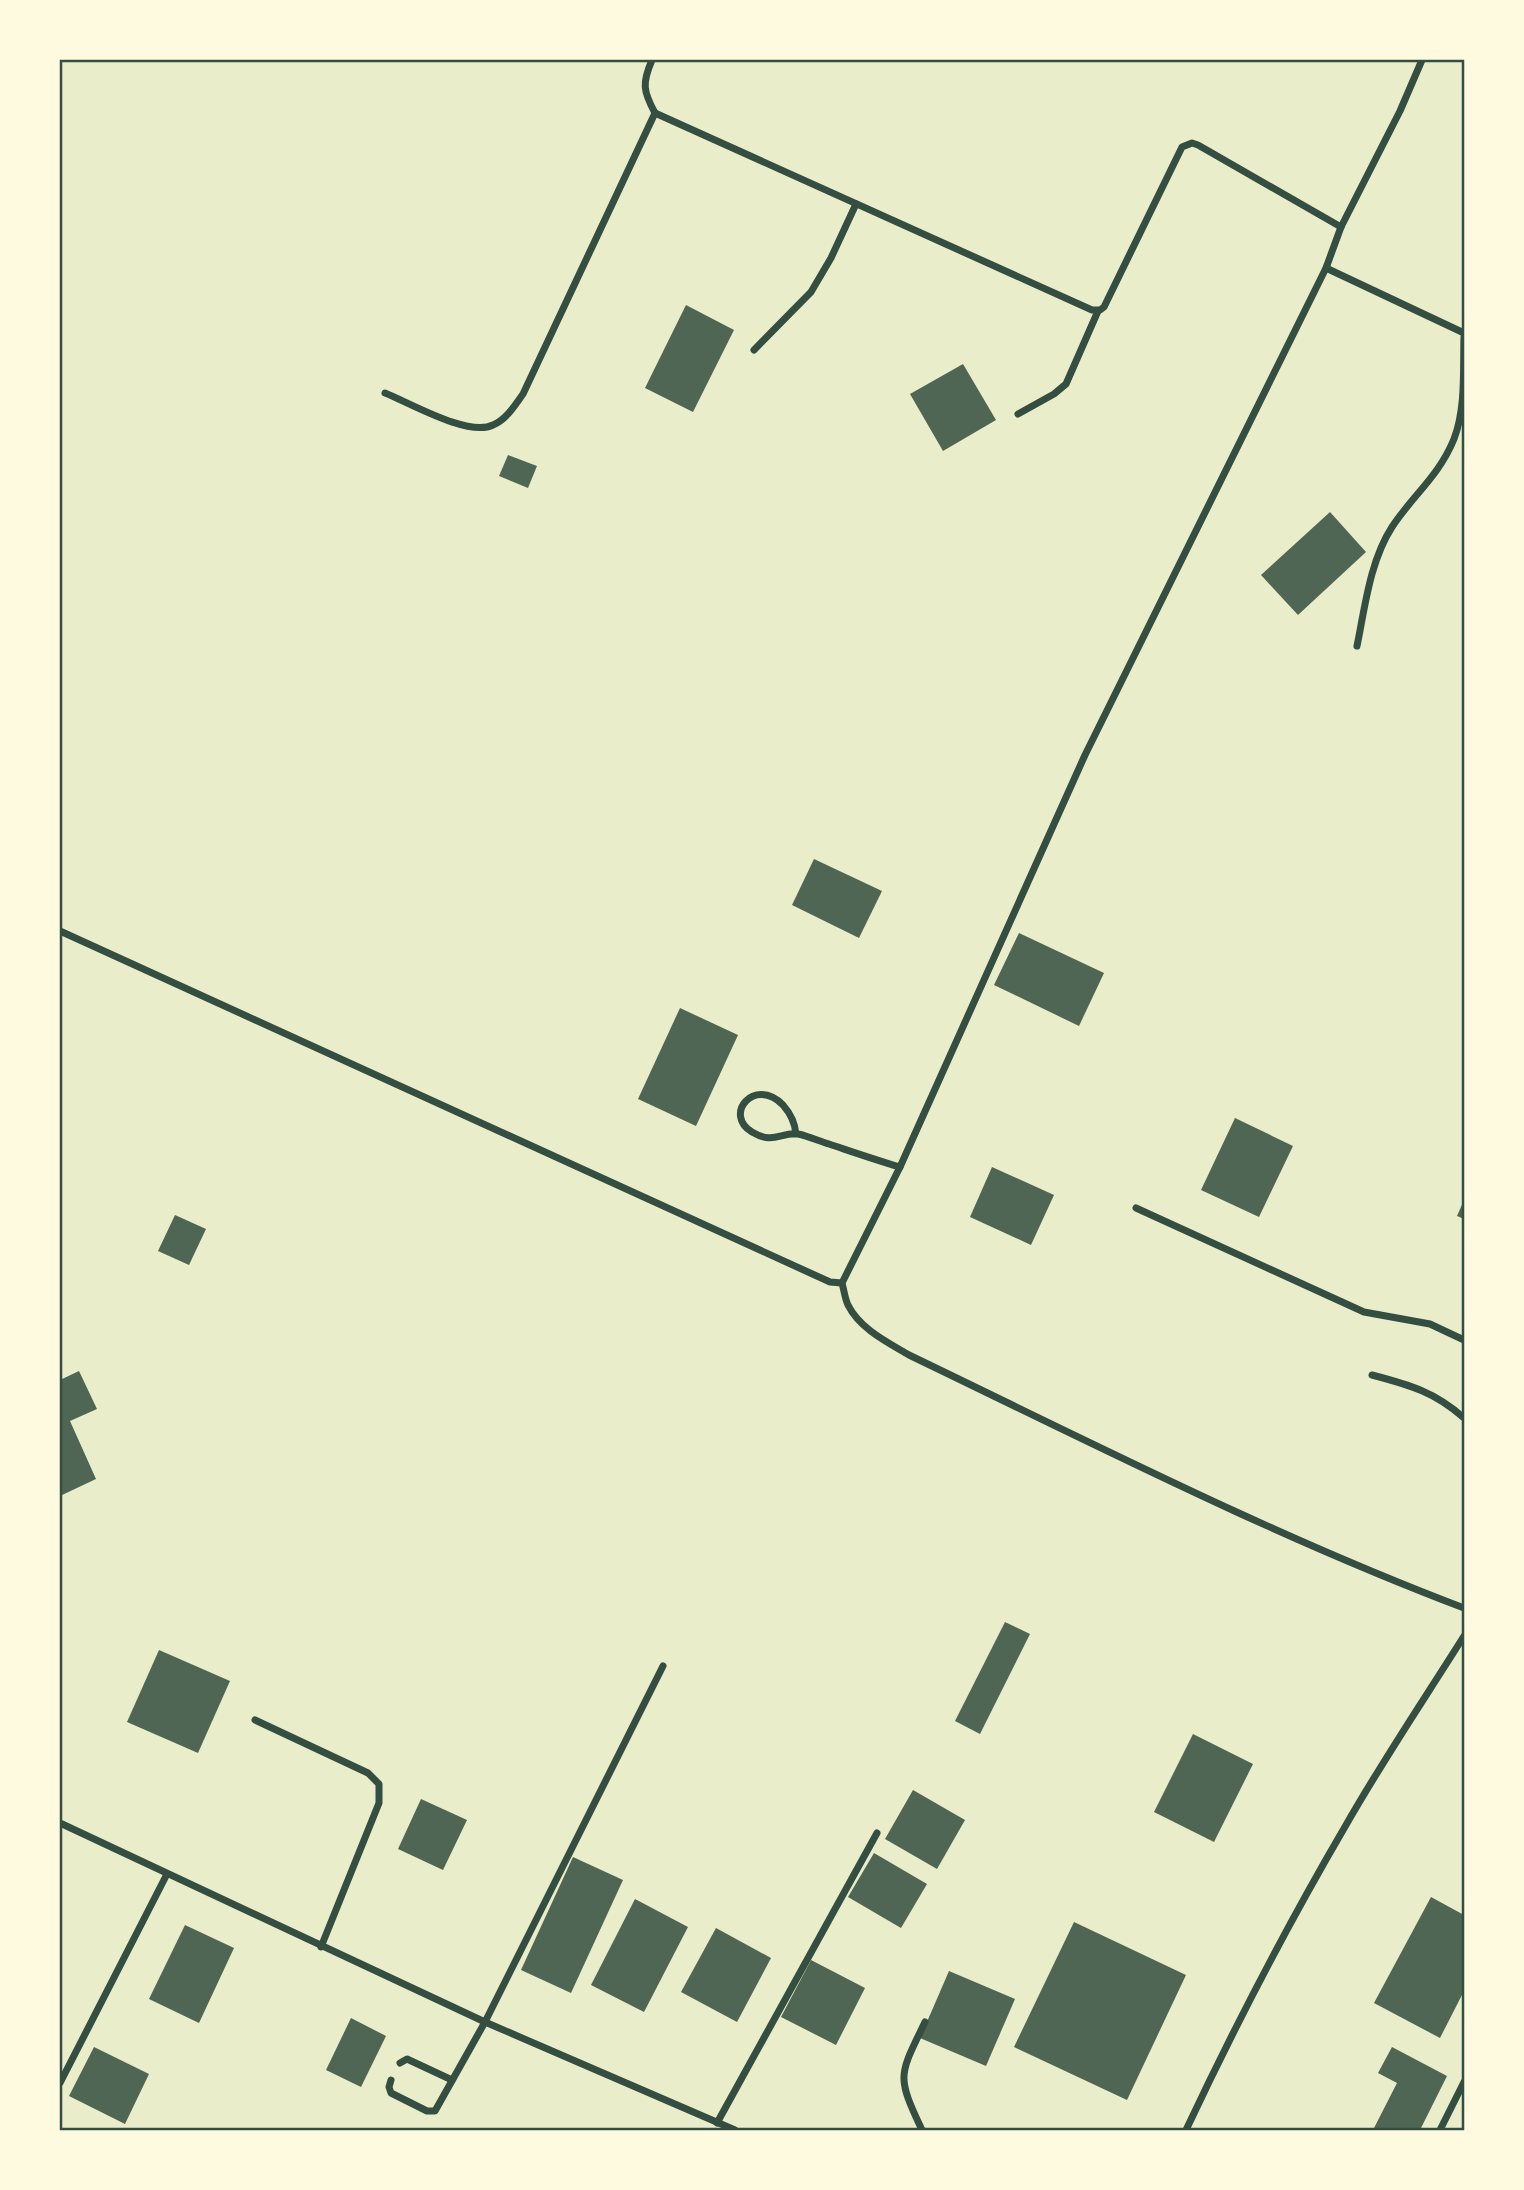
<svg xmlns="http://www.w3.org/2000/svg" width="1524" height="2190" font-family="Arial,sans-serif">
  <rect width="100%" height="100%" fill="#e9edc9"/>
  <g fill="#4f6655">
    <path d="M686,305L734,330L693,412L645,388Z"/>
    <path d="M963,364L996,420L943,451L910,394Z"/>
    <path d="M508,455L537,466L528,488L499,476Z"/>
    <path d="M1330,512L1366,552L1298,615L1261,575Z"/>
    <path d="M814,859L882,891L859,938L792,905Z"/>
    <path d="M1019,933L1104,973L1079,1026L994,985Z"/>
    <path d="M680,1008L738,1035L696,1126L638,1099Z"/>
    <path d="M1235,1118L1293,1146L1259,1217L1201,1190Z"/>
    <path d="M992,1167L1054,1195L1031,1245L970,1217Z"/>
    <path d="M1464,1200V1219L1457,1216Z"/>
    <path d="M175,1215L206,1229L189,1265L158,1251Z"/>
    <path d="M79,1371L97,1409L70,1421L96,1479L60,1496V1380Z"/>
    <path d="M1005,1622L1030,1634L980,1734L955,1721Z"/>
    <path d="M159,1650L230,1681L198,1753L127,1722Z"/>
    <path d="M1193,1734L1253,1764L1214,1842L1154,1812Z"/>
    <path d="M913,1790L965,1820L937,1869L885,1839Z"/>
    <path d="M421,1799L467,1820L443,1870L398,1849Z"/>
    <path d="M874,1853L927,1884L901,1928L848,1897Z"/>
    <path d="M573,1857L623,1880L571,1993L521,1970Z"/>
    <path d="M1431,1897L1464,1915V1991L1440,2038L1374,2003Z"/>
    <path d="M635,1899L688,1927L644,2012L591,1985Z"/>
    <path d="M1074,1922L1186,1975L1127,2100L1014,2047Z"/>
    <path d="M185,1925L234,1948L199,2023L149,1999Z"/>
    <path d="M716,1928L771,1958L737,2022L681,1992Z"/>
    <path d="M811,1960L865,1988L836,2045L781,2017Z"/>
    <path d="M949,1971L1015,1999L986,2066L920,2038Z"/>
    <path d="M351,2018L386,2036L361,2087L326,2070Z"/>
    <path d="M94,2047L149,2074L125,2124L69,2096Z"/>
    <path d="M1392,2047L1447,2076L1420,2130H1373L1397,2083L1378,2073Z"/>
  </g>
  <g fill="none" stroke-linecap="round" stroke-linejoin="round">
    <g stroke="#344e41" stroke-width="7">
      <path d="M652,60C642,83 643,91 655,113"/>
      <path d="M1422,60L1400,111L1341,227L1326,268L1085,755L900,1167L842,1283C844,1290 845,1299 848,1305C860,1329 887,1342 909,1355C1092,1443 1274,1536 1464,1608"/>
      <path d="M1326,268L1464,333"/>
      <path d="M754,350L811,292L831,258L856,204"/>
      <path d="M385,393C410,403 468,437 493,425C507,419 515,405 523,394L655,113L1092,310H1100L1104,307L1182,147L1192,143L1198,145L1341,227"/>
      <path d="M1018,414L1054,394L1066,384L1098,311"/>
      <path d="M1357,646C1365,607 1370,561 1392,527C1413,495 1439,476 1454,439C1466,408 1463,369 1464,337"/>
      <path d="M60,931L830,1282L842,1283"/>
      <path d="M796,1134C795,1123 790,1113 783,1105C754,1076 723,1115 752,1132C774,1145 780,1132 798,1134C808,1136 819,1141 829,1144C853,1152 876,1160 900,1167"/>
      <path d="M1136,1208L1364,1312L1430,1324L1464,1340"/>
      <path d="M1372,1375C1410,1385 1435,1392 1464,1418"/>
      <path d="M255,1720L368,1773L379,1784V1803L321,1947"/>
      <path d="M60,1823L485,2022L735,2130"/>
      <path d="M400,2063L407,2059L452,2080"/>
      <path d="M391,2080L389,2087L391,2093L427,2111H435L485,2022L663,1666"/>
      <path d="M60,2083L167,1874"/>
      <path d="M717,2123L877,1833"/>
      <path d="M922,2130C896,2075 899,2076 925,2022"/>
      <path d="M1186,2130C1235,2026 1288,1924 1346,1825C1383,1760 1425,1698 1464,1636"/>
      <path d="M1440,2130L1464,2082"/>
    </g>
  </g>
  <rect width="1524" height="2190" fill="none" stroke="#fefae0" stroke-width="122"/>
  <rect x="61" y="61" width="1402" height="2068" fill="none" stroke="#344e41" stroke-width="2.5"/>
</svg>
